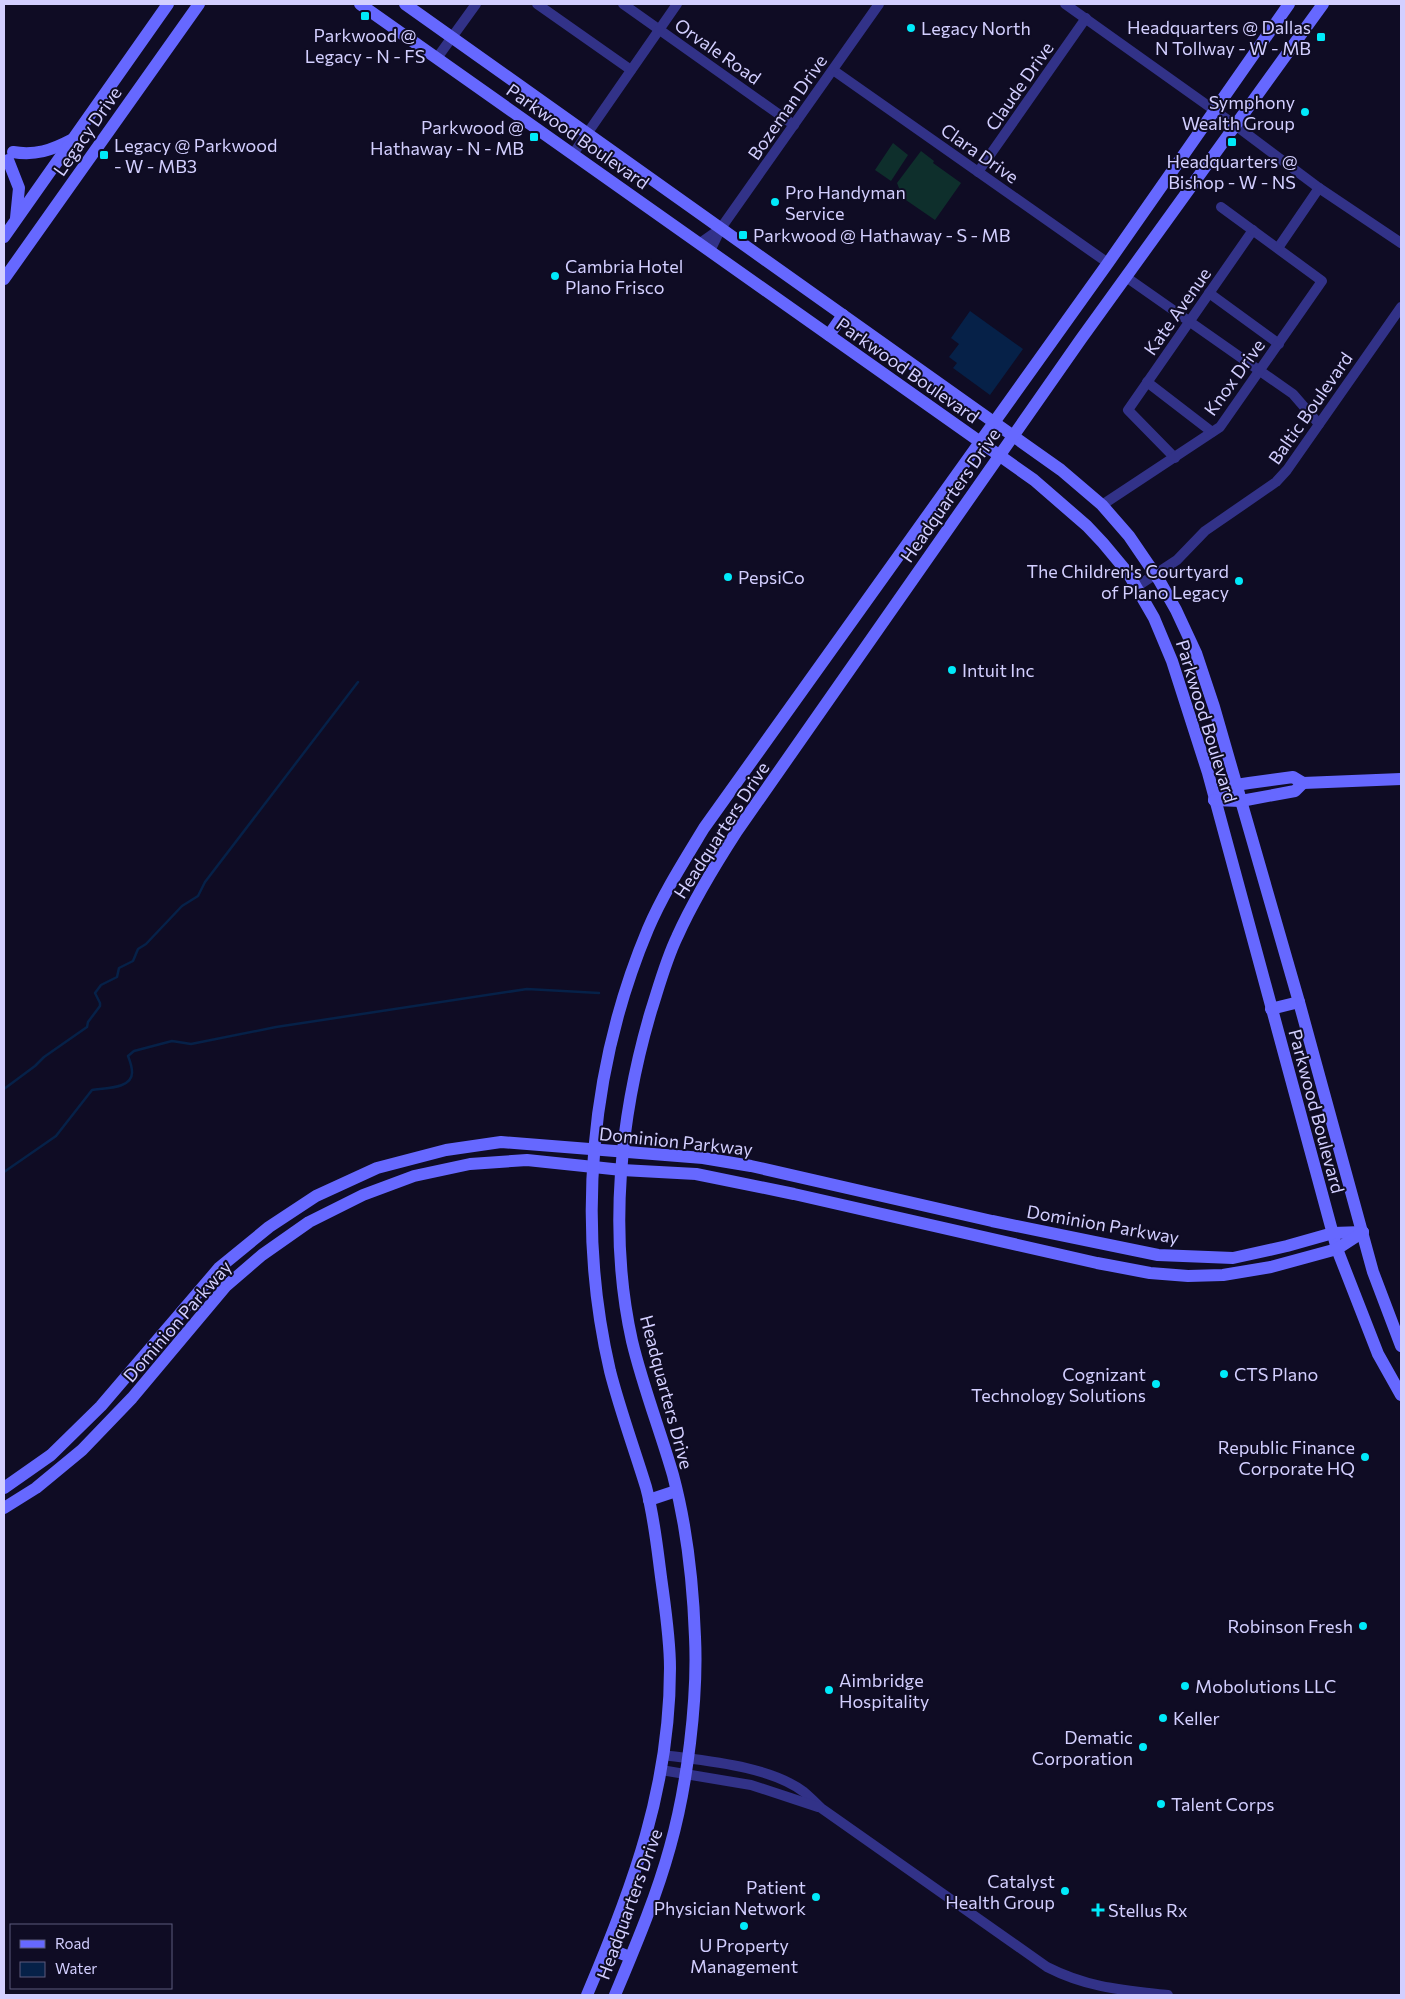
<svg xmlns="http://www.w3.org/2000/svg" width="1405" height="1999" font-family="Commissioner,sans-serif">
  <rect width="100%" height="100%" fill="#0f0c24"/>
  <g fill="#0e2f2c">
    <path d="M893,143L908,155L891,181L875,170Z"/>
    <path d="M921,151L934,161L933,163L961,183L935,220L903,198L897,183Z"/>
  </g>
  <path fill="#062148" d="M970,311L1023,349L990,395L953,368L957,363L949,357L959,344L951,338Z"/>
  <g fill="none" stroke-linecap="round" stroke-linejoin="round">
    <g stroke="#062148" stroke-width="2.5">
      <path d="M4,1089L35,1066L44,1057L87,1027L88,1022L100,1006V1003L95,993L101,985L117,977L119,968L133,961L138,949L146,944L182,906L198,896L205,882L358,682"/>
      <path d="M4,1172L56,1136L92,1090C104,1088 133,1089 132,1072C132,1067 130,1061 128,1056L134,1051L172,1041L191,1044L276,1027L527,989L599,993"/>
    </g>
    <g stroke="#323288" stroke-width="10">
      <path d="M537,4L631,70"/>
      <path d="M623,4L794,125"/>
      <path d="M1065,4L1235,125L1319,188L1401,243"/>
      <path d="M437,58L476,4"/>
      <path d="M833,70L1108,263"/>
      <path d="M573,154L677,4"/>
      <path d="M978,172L1086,18"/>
      <path d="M700,243L720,229"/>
      <path d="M1278,248L1319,188"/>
      <path d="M710,251L721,228L879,4"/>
      <path d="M1126,277L1293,394L1319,424"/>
      <path d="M1209,293L1279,344"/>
      <path d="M1147,382L1212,432"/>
      <path d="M1175,458L1128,410L1253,230"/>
      <path d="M1102,505L1220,427L1322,281L1221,207"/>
      <path d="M1136,587L1177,560L1205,531L1276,482L1287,470L1401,307"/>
      <path d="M663,1755C706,1761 770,1766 804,1792C810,1797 816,1803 821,1808L1047,1967C1088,1988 1123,1990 1168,1995"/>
      <path d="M661,1770L751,1785L818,1807"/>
    </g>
    <g stroke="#6668ff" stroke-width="12">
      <path d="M360,4L1034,480L1087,526L1103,543L1128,573L1154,618L1172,661L1208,773L1337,1249L1378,1354L1401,1395"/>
      <path d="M405,4L1061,470L1102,505L1129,536L1159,580L1176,610L1196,653L1214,707L1299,1002L1373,1272L1401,1346"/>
      <path d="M13,152C35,156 52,150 71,140"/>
      <path d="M8,160L19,188L16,218"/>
      <path d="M4,237L168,4"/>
      <path d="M4,279L199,4"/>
      <path d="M829,335L843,315"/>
      <path d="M1214,800L1236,785L1249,783L1293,777L1303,783L1401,779"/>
      <path d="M1214,800L1241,801L1295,791L1303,783"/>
      <path d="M1271,1009L1299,1002"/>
      <path d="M4,1488L51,1455L101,1406L219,1268L269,1227L316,1196L377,1168L446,1150L501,1142L703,1158L751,1166L992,1221L1158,1255L1233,1258L1287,1246L1333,1233L1363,1232"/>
      <path d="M649,1500L676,1491"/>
      <path d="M4,1508L36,1488L82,1450L132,1398L226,1286L262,1255L309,1222L363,1195L414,1176L470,1164L527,1160L622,1170L696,1174L794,1194L1097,1263L1150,1273L1188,1276L1223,1275L1271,1267L1337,1249L1363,1232"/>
      <path d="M607,1948L630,1957"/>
      <path d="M587,1995C633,1887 670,1787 670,1668C670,1638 665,1607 661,1577C657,1547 654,1516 646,1487C634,1448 620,1410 610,1371C576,1225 590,1067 648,929C663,894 684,861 704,828L1108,263L1289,4"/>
      <path d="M615,1995C635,1947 656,1898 670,1847C687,1787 698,1700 695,1637C693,1583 687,1527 673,1475C660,1430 643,1387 632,1341C608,1233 620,1116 651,1011C659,986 666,960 677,937C694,899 715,865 737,831L1081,339L1323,4"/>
    </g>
  </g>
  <g fill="#00eafa" stroke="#0f0c24" stroke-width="2">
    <rect x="360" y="11" width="10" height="10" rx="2.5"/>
    <circle cx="911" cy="28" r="5"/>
    <rect x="1316" y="32" width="10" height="10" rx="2.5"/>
    <circle cx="1305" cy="112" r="5"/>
    <rect x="529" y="132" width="10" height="10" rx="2.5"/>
    <rect x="1227" y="137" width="10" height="10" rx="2.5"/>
    <rect x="99" y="150" width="10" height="10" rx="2.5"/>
    <circle cx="775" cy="202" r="5"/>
    <rect x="738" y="230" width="10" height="10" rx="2.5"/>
    <circle cx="555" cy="276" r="5"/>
    <circle cx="728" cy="577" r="5"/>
    <circle cx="1239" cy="581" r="5"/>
    <circle cx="952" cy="670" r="5"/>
    <circle cx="1224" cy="1374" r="5"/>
    <circle cx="1156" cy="1384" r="5"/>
    <circle cx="1365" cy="1457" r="5"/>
    <circle cx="1363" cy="1626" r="5"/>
    <circle cx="1185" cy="1686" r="5"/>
    <circle cx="829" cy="1690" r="5"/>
    <circle cx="1163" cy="1718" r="5"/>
    <circle cx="1143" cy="1747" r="5"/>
    <circle cx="1161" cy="1804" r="5"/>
    <circle cx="1065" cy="1891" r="5"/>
    <circle cx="816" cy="1897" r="5"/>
    <path d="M1095.5 1902.5h5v5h5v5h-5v5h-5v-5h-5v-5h5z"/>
    <circle cx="744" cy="1926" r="5"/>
  </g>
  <g text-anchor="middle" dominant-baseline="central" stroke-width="4" stroke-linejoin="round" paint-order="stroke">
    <g font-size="18" fill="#d3cfff" stroke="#0f0c24" text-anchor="start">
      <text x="1311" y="27" text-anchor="end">Headquarters @ Dallas<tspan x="1311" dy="21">N Tollway - W - MB</tspan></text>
      <text x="921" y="28">Legacy North</text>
      <text x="365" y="35" text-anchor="middle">Parkwood @<tspan x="365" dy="21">Legacy - N - FS</tspan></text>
      <text x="1295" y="102" text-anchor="end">Symphony<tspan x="1295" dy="21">Wealth Group</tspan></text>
      <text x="524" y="127" text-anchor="end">Parkwood @<tspan x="524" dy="21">Hathaway - N - MB</tspan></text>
      <text x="114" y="145">Legacy @ Parkwood<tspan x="114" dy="21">- W - MB3</tspan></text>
      <text x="1232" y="161" text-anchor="middle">Headquarters @<tspan x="1232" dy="21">Bishop - W - NS</tspan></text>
      <text x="785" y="192">Pro Handyman<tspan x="785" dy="21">Service</tspan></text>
      <text x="753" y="235">Parkwood @ Hathaway - S - MB</text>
      <text x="565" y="266">Cambria Hotel<tspan x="565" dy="21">Plano Frisco</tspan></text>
      <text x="1229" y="571" text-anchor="end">The Children's Courtyard<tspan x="1229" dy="21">of Plano Legacy</tspan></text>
      <text x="738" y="577">PepsiCo</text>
      <text x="962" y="670">Intuit Inc</text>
      <text x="1146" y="1374" text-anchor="end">Cognizant<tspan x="1146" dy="21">Technology Solutions</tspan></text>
      <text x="1234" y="1374">CTS Plano</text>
      <text x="1355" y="1447" text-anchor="end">Republic Finance<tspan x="1355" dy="21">Corporate HQ</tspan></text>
      <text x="1353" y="1626" text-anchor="end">Robinson Fresh</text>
      <text x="839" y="1680">Aimbridge<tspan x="839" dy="21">Hospitality</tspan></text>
      <text x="1195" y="1686">Mobolutions LLC</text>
      <text x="1173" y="1718">Keller</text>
      <text x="1133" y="1737" text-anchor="end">Dematic<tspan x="1133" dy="21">Corporation</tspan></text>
      <text x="1171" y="1804">Talent Corps</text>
      <text x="1055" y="1881" text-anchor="end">Catalyst<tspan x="1055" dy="21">Health Group</tspan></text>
      <text x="806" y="1887" text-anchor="end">Patient<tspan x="806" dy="21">Physician Network</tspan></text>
      <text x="1108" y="1910">Stellus Rx</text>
      <text x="744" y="1945" text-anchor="middle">U Property<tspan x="744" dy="21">Management</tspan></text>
    </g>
    <g font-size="18" fill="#d3cfff" stroke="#0f0c24">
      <text transform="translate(718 51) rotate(35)">Orvale Road</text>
      <text transform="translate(1019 86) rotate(-55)">Claude Drive</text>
      <text transform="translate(787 107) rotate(-55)">Bozeman Drive</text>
      <text transform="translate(87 131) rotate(-55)">Legacy Drive</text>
      <text transform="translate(578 136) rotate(35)">Parkwood Boulevard</text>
      <text transform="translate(980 153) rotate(35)">Clara Drive</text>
      <text transform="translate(1177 311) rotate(-55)">Kate Avenue</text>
      <text transform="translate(908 370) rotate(35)">Parkwood Boulevard</text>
      <text transform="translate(1234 377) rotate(-54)">Knox Drive</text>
      <text transform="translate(1310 408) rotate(-55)">Baltic Boulevard</text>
      <text transform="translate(950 495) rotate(-55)">Headquarters Drive</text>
      <text transform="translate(1207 721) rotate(73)">Parkwood Boulevard</text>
      <text transform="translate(721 830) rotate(-57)">Headquarters Drive</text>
      <text transform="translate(1317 1111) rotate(75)">Parkwood Boulevard</text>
      <text transform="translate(676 1141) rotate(6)">Dominion Parkway</text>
      <text transform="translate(1103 1224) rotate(10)">Dominion Parkway</text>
      <text transform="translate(177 1321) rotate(-49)">Dominion Parkway</text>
      <text transform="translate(667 1392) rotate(75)">Headquarters Drive</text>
      <text transform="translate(629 1904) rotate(-70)">Headquarters Drive</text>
    </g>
  </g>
  <rect width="1405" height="1999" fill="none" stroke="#d3cfff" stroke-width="10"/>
  <rect x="10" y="1924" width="162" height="65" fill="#0f0c24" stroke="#5d5a7c"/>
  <rect x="20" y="1940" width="25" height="8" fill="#6668ff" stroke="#5d5a7c"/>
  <text x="55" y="1949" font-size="15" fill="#d3cfff">Road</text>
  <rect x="20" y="1962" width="25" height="15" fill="#062148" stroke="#5d5a7c"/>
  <text x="55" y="1974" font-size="15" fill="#d3cfff">Water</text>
</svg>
